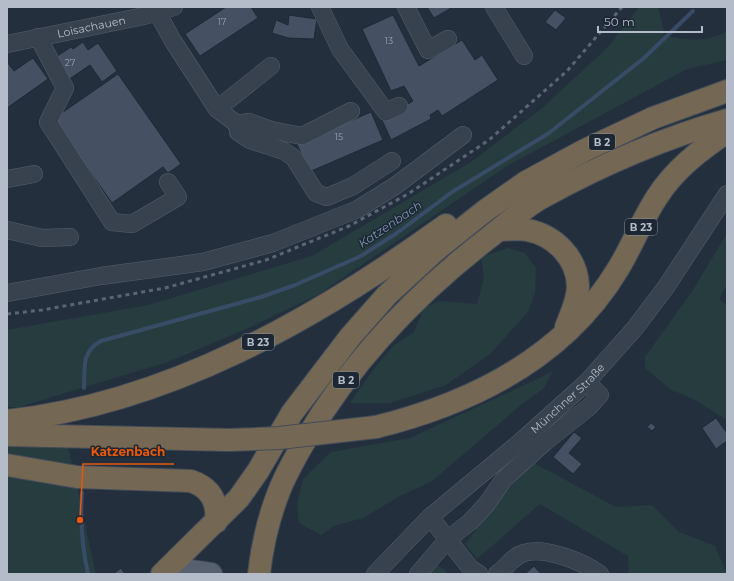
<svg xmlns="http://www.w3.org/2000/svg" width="734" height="581" font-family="Montserrat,sans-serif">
  <rect width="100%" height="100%" fill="#242f3e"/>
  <g fill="#263c3f">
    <path d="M639,7H658L665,36C686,40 708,43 727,31V60L687,69L507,166L319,294L253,326L168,362L19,407H7V330L148,305L312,256L471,162L542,108L607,48Z"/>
    <path d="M727,233V284L719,299L727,305V423L725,419L697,401L670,389L645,368V357L695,287Z"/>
    <path d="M508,248L525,253L536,268L535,293L528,312L490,354L446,385L390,403H350L373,370L394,345L414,332L424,308L439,301L477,304L484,277L481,257Z"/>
    <path d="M552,372L544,388L521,405L431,482L400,496L363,518L334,526L321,535L299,523L297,504L303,479L331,452L410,438Z"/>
    <path d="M64,427L96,574H7V434Z"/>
    <path d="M532,462L616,507L652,505L679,532L715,546L727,574H629L628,556L540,504L477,559L465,544L502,496Z"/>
    <path d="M435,563L446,571L445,574H426Z"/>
  </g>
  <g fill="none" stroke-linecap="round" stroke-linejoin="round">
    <g stroke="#394c67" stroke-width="4">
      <path d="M84,388C85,367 81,352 101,341L261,297L295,285L361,256L397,233L452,192L549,133L644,58L693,11"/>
      <path d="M82,493C80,521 82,547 88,574"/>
    </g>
  </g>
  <g fill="#455162" stroke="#1f2835">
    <path d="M226,7H251L258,18L200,56L185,34Z"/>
    <path d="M427,7H453L434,18Z"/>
    <path d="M555,10L566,18L556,30L545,22Z"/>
    <path d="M289,15L317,19L314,39L288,38L272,33L276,20L288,25Z"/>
    <path d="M393,15L419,66L462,40L475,60L482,55L498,80L442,116L438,110L430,115L431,119L391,140L382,120L413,101L404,86L391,91L362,29Z"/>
    <path d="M83,42L88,50L98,43L117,71L102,82L90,65L68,80L53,59L71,47L73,49Z"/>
    <path d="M33,58L48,79L7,108V62L14,71Z"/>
    <path d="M118,74L181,164L168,173L163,167L112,203L53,119Z"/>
    <path d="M371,112L383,140L309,172L297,144Z"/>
    <path d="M716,418L727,433V441L716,449L702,428Z"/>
    <path d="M651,423L656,427L652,431L647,427Z"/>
    <path d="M574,432L582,438L569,453L582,464L573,474L553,457Z"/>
    <path d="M534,566L541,574H525Z"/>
    <path d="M121,568L125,574H113Z"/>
  </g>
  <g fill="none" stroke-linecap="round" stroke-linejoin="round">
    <defs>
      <g id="minor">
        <path d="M320,7L340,49L386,112L399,106"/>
        <path d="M406,7L428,50L448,39"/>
        <path d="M494,7L524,56"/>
        <path d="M157,12L173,41L217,109L237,124L238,132L250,140L284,151L294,158L316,193L327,197L353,186L392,161"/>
        <path d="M38,37L65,88L48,122L112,222L132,224L178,197L168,182"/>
        <path id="s1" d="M7,44L144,16L174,7"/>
        <path d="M217,109L271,66"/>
        <path d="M237,124L249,122L271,130L302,136L351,111"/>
        <path d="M7,179L34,174"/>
        <path d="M7,230L42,238L70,237"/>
        <path d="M7,293L101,276L203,262L273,243L358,209L395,186L463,135"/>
        <path d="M430,517L471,569L479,574"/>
        <path id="s2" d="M375,574L430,517L519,443L587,382L635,328L666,287L727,194"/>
        <path d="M418,574L448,539L470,522L486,505L504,479L545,442L589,407L600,395L587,382"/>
        <path d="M497,574C506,568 513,556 524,553C545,546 583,562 600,574"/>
      </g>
      <path id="major" d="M180,574L191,571L211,574"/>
      <g id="highway">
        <path d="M499,230C508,230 519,228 527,230C554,235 577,257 578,286C578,300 571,314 566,327"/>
        <path d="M7,421C169,403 316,319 446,225"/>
        <path d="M376,427C473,403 565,357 618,269C632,246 642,220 657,197C675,169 700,150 727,132"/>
        <path d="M7,435L229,440"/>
        <path d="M7,465L77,477L191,481C211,488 218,502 216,522"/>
        <path d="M162,574L239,498L258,471L292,413L350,337L387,295L437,249L486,210L526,182L585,150L653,118L727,91"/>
        <path d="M259,574C262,547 268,520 278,494C285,475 296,456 306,439C353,359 418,292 491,236C508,223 524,207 543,197C601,165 664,138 727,120"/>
      </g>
    </defs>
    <use href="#minor" stroke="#565f6c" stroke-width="18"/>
    <use href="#major" stroke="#414a57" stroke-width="24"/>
    <use href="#highway" stroke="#434c59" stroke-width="24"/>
    <use href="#minor" stroke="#38414e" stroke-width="17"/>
    <use href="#major" stroke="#56606e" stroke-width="22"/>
    <use href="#highway" stroke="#746855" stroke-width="22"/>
    <path stroke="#5a6575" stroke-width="3" stroke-dasharray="4 4" stroke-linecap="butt" d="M7,314L42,310L165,288L266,260L349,226L408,194L489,140L567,71L622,7"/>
    <defs>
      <path id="highway-bridge" d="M229,440L279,438L376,427"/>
    </defs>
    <use href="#highway-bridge" stroke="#434c59" stroke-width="24" stroke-linecap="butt"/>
    <use href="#highway-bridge" stroke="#746855" stroke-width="22"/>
  </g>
  <g text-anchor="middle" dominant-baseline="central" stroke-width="3" stroke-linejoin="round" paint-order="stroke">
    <g font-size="9" fill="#98a1af">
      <text x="222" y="21">17</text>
      <text x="389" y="40">13</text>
      <text x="70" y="62">27</text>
      <text x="339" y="136">15</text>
    </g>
    <g fill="#1d2633" stroke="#878f9c" stroke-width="1">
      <rect x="589" y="134" width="26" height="16" rx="3"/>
      <rect x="625" y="219" width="32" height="16" rx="3"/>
      <rect x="242" y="334" width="32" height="16" rx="3"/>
      <rect x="333" y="372" width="26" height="16" rx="3"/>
    </g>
    <g font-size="10" font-weight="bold" fill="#b4bcc9">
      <text x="602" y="142">B 2</text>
      <text x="641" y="227">B 23</text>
      <text x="258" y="342">B 23</text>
      <text x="346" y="380">B 2</text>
    </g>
    <g font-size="11" fill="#b4bcc9" stroke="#1d2633">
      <text stroke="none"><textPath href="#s1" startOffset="86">Loisachauen</textPath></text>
      <text stroke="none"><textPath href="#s2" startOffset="261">Münchner Straße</textPath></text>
    </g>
    <g font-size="12" font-style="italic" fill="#7c92b1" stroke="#1d2633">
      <text transform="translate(390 224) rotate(-34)">Katzenbach</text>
    </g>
  </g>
  <path fill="none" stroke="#e8590c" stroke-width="1.5" d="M80 520L83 464H174"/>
  <circle fill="#e8590c" stroke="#1d2633" stroke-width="1.5" cx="80" cy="520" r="4"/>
  <g font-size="12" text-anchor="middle" font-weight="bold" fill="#e8590c" stroke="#1d2633" stroke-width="3" stroke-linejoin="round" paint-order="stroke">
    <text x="128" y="456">Katzenbach</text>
  </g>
  <rect width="734" height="581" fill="none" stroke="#b4bcc9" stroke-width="16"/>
  <path d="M598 26v6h104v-6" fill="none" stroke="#b4bcc9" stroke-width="2"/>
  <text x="604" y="26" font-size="12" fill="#b4bcc9" stroke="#1d2633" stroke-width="3" paint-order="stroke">50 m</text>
</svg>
